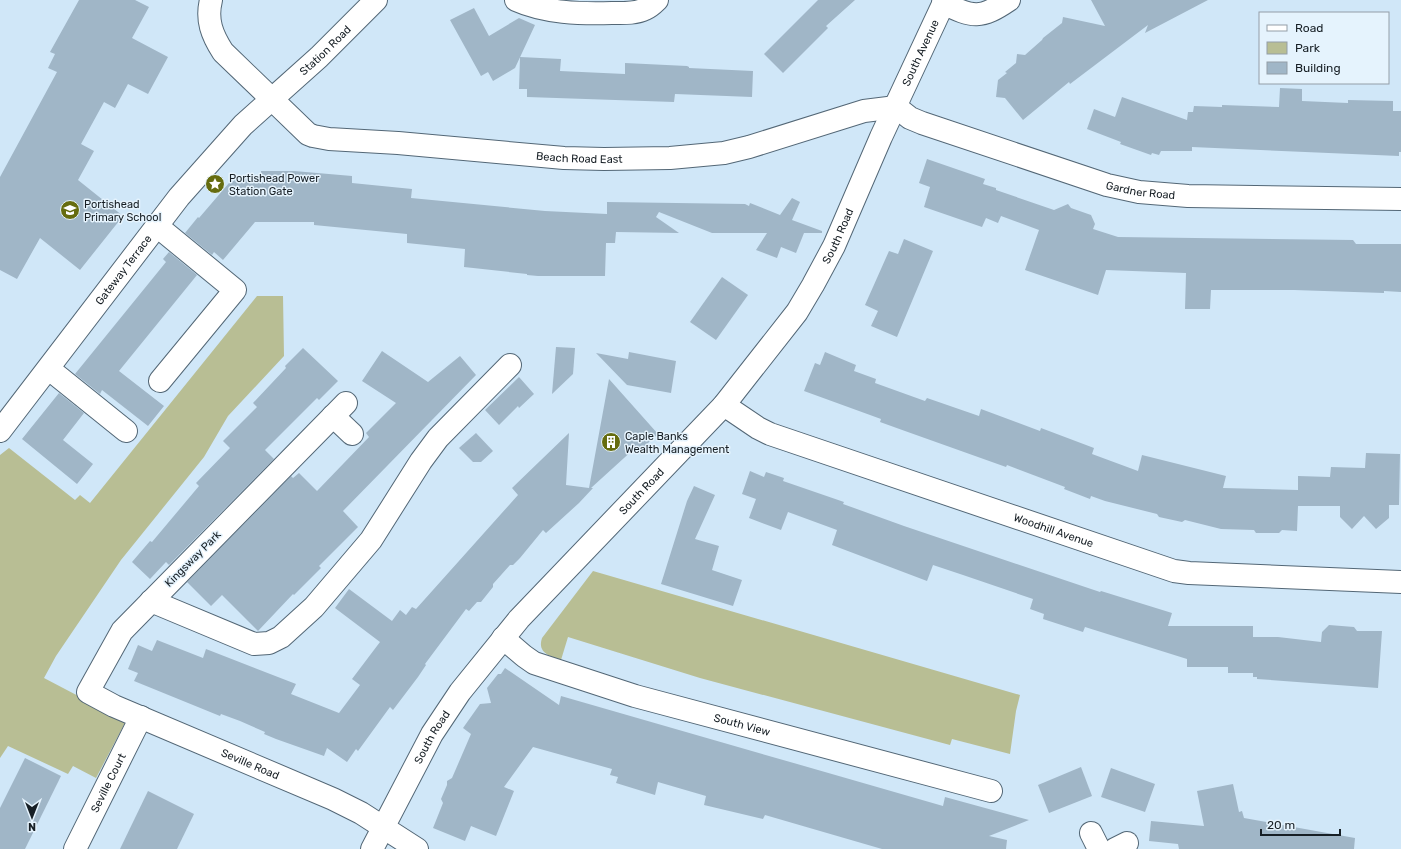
<svg xmlns="http://www.w3.org/2000/svg" width="1401" height="849" font-family="Rubik,sans-serif">
  <rect width="100%" height="100%" fill="#d0e7f8"/>
  <g fill="#b8be94">
    <path d="M257,296H283L284,356L228,416L204,457L121,560L56,656L44,678L126,721L96,778L73,766L68,774L8,746L0,758V455L9,448L75,500L80,495L90,503Z"/>
    <path d="M593,571L1020,695L1016,711L1010,754L952,739L950,745L700,678L568,637L561,660C550,656 537,653 542,638Z"/>
  </g>
  <g fill="#a0b6c7">
    <path d="M79,0H135L149,7L132,38L168,57L148,94L128,84L115,108L104,102L81,144L94,151L78,180L123,216L80,270L40,238L17,279L0,270V177L57,72L48,68L55,54L50,52Z"/>
    <path d="M818,0H855L826,26L828,28L783,73L764,54Z"/>
    <path d="M1091,0H1208L1145,33L1148,25L1070,84L1069,82L1023,120L1005,98L996,97L998,80L1007,73L1005,72L1016,63L1017,54L1025,55L1042,40L1043,38L1062,23L1063,17L1105,26Z"/>
    <path d="M474,8L489,36L519,18L535,25L515,68L493,81L488,72L481,76L450,20Z"/>
    <path d="M520,57L561,59L560,71L625,74V63L687,66L689,67V68L753,71L752,97L675,94L674,102L527,97V89H519Z"/>
    <path d="M1280,88L1302,89V101L1348,103V100L1393,101V111H1401V152H1399V156L1192,147V151H1161L1159,155L1152,153L1151,155L1120,144L1121,142L1087,129L1094,109L1115,117L1122,97L1187,120L1188,112H1193L1194,106L1222,107V105L1279,107Z"/>
    <path d="M927,159L985,179L983,184L996,188V190L1054,210L1068,204L1071,208L1091,215L1095,224L1093,229L1118,237L1353,240L1356,244H1401V292L1384,291V293L1294,290H1211L1210,309H1185L1186,273L1106,270L1098,295L1025,270L1039,230L1001,216L998,223L986,218L982,227L924,207L930,187L919,183Z"/>
    <path d="M261,171H294L352,176V183L412,189L411,198L545,211L607,214V202L745,204L749,206L750,203L780,215L792,198L800,202L792,220L822,231V233H804L796,253L781,247L777,258L756,250L767,233H712L659,212L656,217L679,233L616,232L615,243H606L605,276H538L527,275V274L464,267L465,249L407,243V234L314,225V222H255L223,260L214,252L212,255L185,233L198,217L199,218L229,183L243,176H261Z"/>
    <path d="M904,239L933,251L897,337L871,326L878,311L865,305L889,251L898,254Z"/>
    <path d="M169,252L197,275L119,371L164,406L148,426L102,390L100,394L75,374L166,262L163,259Z"/>
    <path d="M722,277L748,295L716,340L690,322Z"/>
    <path d="M556,347L575,348L573,374L552,394Z"/>
    <path d="M303,348L338,381L319,400L317,398L265,450L274,459L169,565L166,562L150,579L132,562L150,541L152,542L199,486L196,483L230,448L223,441L257,407L253,403L286,368L285,366Z"/>
    <path d="M382,351L428,382L460,356L476,375L343,511L358,527L319,566L321,568L294,595L293,594L258,631L222,595L211,606L187,582L291,476L293,478L299,473L317,491L369,437L366,433L396,403L362,381Z"/>
    <path d="M629,352L676,361L671,393L627,385L596,353L628,359Z"/>
    <path d="M825,352L856,365L854,371L876,379L875,383L925,401L927,398L979,416L981,409L1040,431L1041,428L1094,448L1092,454L1138,471L1142,455L1226,476L1223,488L1298,490V476L1330,477L1331,467L1365,468L1366,453L1400,454L1399,505H1389V518L1376,529L1364,516L1352,529L1340,517V506H1298L1297,531L1282,530L1279,533H1256L1254,530L1221,529L1185,520L1182,522L1159,517L1157,514L1105,501L1091,496L1090,499L1064,489L1065,487L1007,465L1006,467L905,431L880,422L881,419L804,391L815,363L820,365Z"/>
    <path d="M519,377L534,394L519,408L518,406L499,425L485,410Z"/>
    <path d="M609,379L658,434L638,452L635,448L591,488H593L579,503L546,533L543,530L520,558L513,565H510L493,584V587L481,602H477L469,611L466,609L425,664L426,665L418,677L393,710L390,707L358,751L356,749L347,762L327,748L324,756L276,739L264,734L265,732L240,721L221,714L220,716L134,681L138,673L128,669L138,645L152,651L157,640L203,658L206,649L296,684L291,694L339,713L360,685L352,679L380,642L335,608L349,589L392,621L400,610L406,615L412,607L416,609L518,495L512,488L569,433L566,485L589,488Z"/>
    <path d="M59,393L84,413L63,440L93,464L77,484L22,439Z"/>
    <path d="M476,433L493,451L481,462H473L459,448Z"/>
    <path d="M750,471L764,477L766,472L784,478L783,481L844,502L843,504L904,526L1100,592L1101,591L1172,613L1168,626H1253V637H1278L1321,642L1322,632L1329,625L1354,627L1357,631H1382L1378,688L1257,679V677H1253V673H1228V667H1187V659L1085,627L1083,632L1043,619L1044,614L1030,609L1033,599L963,575L933,565L927,581L832,545L837,530L788,512L781,530L749,518L756,499L742,494Z"/>
    <path d="M694,486L715,495L695,539L719,546L712,570L742,580L733,606L661,584L687,501Z"/>
    <path d="M505,668L559,705L561,696L943,806L945,797L1029,820L989,836L1007,840L1006,849H882L765,815L763,819L704,805L706,796L658,782L655,795L616,783L618,777L610,775L612,769L533,747L504,787L514,791L496,836L471,826L465,841L433,828L443,803L441,799L447,785V781L452,778L471,734L463,728L480,704L491,703L487,688L498,674H501Z"/>
    <path d="M25,758L61,776L25,849H0V808Z"/>
    <path d="M1081,767L1092,796L1049,813L1038,785Z"/>
    <path d="M1111,768L1155,784L1145,812L1101,797Z"/>
    <path d="M1233,784L1239,812L1242,811L1244,818L1355,838L1354,849H1179L1178,844L1149,841L1151,821L1204,826L1197,791Z"/>
    <path d="M148,791L194,814L177,849H120Z"/>
  </g>
  <g fill="none" stroke-linecap="round" stroke-linejoin="round">
    <defs>
      <g id="minor">
        <path id="s1" d="M211,0C206,20 212,35 223,52L308,134L313,136L329,139L398,143L564,158L604,159L670,158L724,153L749,147L864,111L896,107"/>
        <path d="M516,0C545,13 580,14 612,13C622,13 635,14 645,9C650,7 654,3 657,0"/>
        <path d="M943,3C973,18 981,19 1009,0"/>
        <path id="s2" d="M896,107L910,118L922,123L1107,185L1139,192L1188,196L1401,199"/>
        <path d="M157,226L235,290L160,381"/>
        <path d="M49,369L126,431"/>
        <path id="s3" d="M346,403L122,631L88,692L114,706L333,799L361,813L417,849"/>
        <path id="s4" d="M724,405L758,428L770,434L1174,571L1189,573L1401,582"/>
        <path d="M333,416L352,434"/>
        <path id="s5" d="M0,431L179,197L243,125L319,57L376,0"/>
        <path d="M151,601L254,644L269,643L281,637L314,607L371,540L421,461L438,438L510,365"/>
        <path id="s6" d="M503,638L524,656L534,663L635,696L991,791"/>
        <path d="M1091,833L1099,849"/>
        <path id="s7" d="M75,849L141,717"/>
        <path id="s8" d="M372,849L432,734L460,692L519,619L724,405L797,312L813,285L834,246L881,137L945,0"/>
        <path d="M1115,849L1127,843"/>
      </g>
    </defs>
    <use href="#minor" stroke="#536776" stroke-width="24"/>
    <use href="#minor" stroke="#fff" stroke-width="22"/>
  </g>
  <defs>
    <symbol id="sight-disc" viewBox="-11 -11 22 22"><circle r="9.5" fill="#666c0f" stroke="#e5f3fd"/><path d="M0-6L1.8-2.2L6-1.7L2.9 1.2L3.7 5.4L0 3.3L-3.7 5.4L-2.9 1.2L-6-1.7L-1.8-2.2Z" fill="#fff"/></symbol>
    <symbol id="school-disc" viewBox="-11 -11 22 22"><circle r="9.5" fill="#666c0f" stroke="#e5f3fd"/><path d="M0-5L7-2L0 1L-7-2ZM-4 1L0 2.5L4 1V4Q0 6-4 4Z" fill="#fff"/></symbol>
    <symbol id="building-disc" viewBox="-11 -11 22 22"><circle r="9.5" fill="#666c0f" stroke="#e5f3fd"/><path d="M-4-6H4V6H1V3H-1V6H-4ZM-2.5-4.3h1.7v1.8h-1.7ZM.8-4.3h1.7v1.8H.8ZM-2.5-1h1.7V.8h-1.7ZM.8-1h1.7V.8H.8Z" fill="#fff"/></symbol>
  </defs>
  <g fill-rule="evenodd">
    <use href="#sight-disc" x="204" y="173" width="22" height="22"/>
    <use href="#school-disc" x="59" y="199" width="22" height="22"/>
    <use href="#building-disc" x="600" y="431" width="22" height="22"/>
  </g>
  <g text-anchor="middle" dominant-baseline="central" stroke-width="3" stroke-linejoin="round" paint-order="stroke">
    <g font-size="11" fill="#171f25" stroke="#e5f3fd">
      <text stroke="none"><textPath href="#s5" startOffset="502">Station Road</textPath></text>
      <text stroke="none"><textPath href="#s8" startOffset="976">South Avenue</textPath></text>
      <text stroke="none"><textPath href="#s1" startOffset="446">Beach Road East</textPath></text>
      <text stroke="none"><textPath href="#s2" startOffset="260">Gardner Road</textPath></text>
      <text stroke="none"><textPath href="#s8" startOffset="775">South Road</textPath></text>
      <text stroke="none"><textPath href="#s5" startOffset="203">Gateway Terrace</textPath></text>
      <text stroke="none"><textPath href="#s8" startOffset="451">South Road</textPath></text>
      <text stroke="none"><textPath href="#s4" startOffset="354">Woodhill Avenue</textPath></text>
      <text transform="translate(193 559) rotate(-45)">Kingsway Park</text>
      <text stroke="none"><textPath href="#s6" startOffset="257">South View</textPath></text>
      <text stroke="none"><textPath href="#s8" startOffset="127">South Road</textPath></text>
      <text stroke="none"><textPath href="#s3" startOffset="567">Seville Road</textPath></text>
      <text stroke="none"><textPath href="#s7" startOffset="74">Seville Court</textPath></text>
    </g>
    <g font-size="11" fill="#171f25" stroke="#e5f3fd" text-anchor="start">
      <text x="229" y="178">Portishead Power<tspan x="229" dy="13">Station Gate</tspan></text>
      <text x="84" y="204">Portishead<tspan x="84" dy="13">Primary School</tspan></text>
      <text x="625" y="436">Caple Banks<tspan x="625" dy="13">Wealth Management</tspan></text>
    </g>
  </g>
  <rect x="1259" y="12" width="130" height="72" fill="#e5f3fd" stroke="#939ea7"/>
  <rect x="1267" y="25" width="20" height="6" fill="#ffffff" stroke="#939ea7"/>
  <text x="1295" y="32" font-size="12" fill="#171f25">Road</text>
  <rect x="1267" y="42" width="20" height="12" fill="#b8be94" stroke="#939ea7"/>
  <text x="1295" y="52" font-size="12" fill="#171f25">Park</text>
  <rect x="1267" y="62" width="20" height="12" fill="#a0b6c7" stroke="#939ea7"/>
  <text x="1295" y="72" font-size="12" fill="#171f25">Building</text>
  <g transform="translate(32 817) rotate(180)" stroke="#e5f3fd" stroke-width="3" paint-order="stroke">
  <path d="M0-3L7 15L0 10L-7 15Z" fill="#171f25"/>
  <text y="-6" font-size="11" font-weight="bold" text-anchor="middle" fill="#171f25">N</text>
  </g>
  <path d="M1261 829v6h79v-6" fill="none" stroke="#171f25" stroke-width="2"/>
  <text x="1267" y="829" font-size="12" fill="#171f25" stroke="#e5f3fd" stroke-width="3" paint-order="stroke">20 m</text>
</svg>
